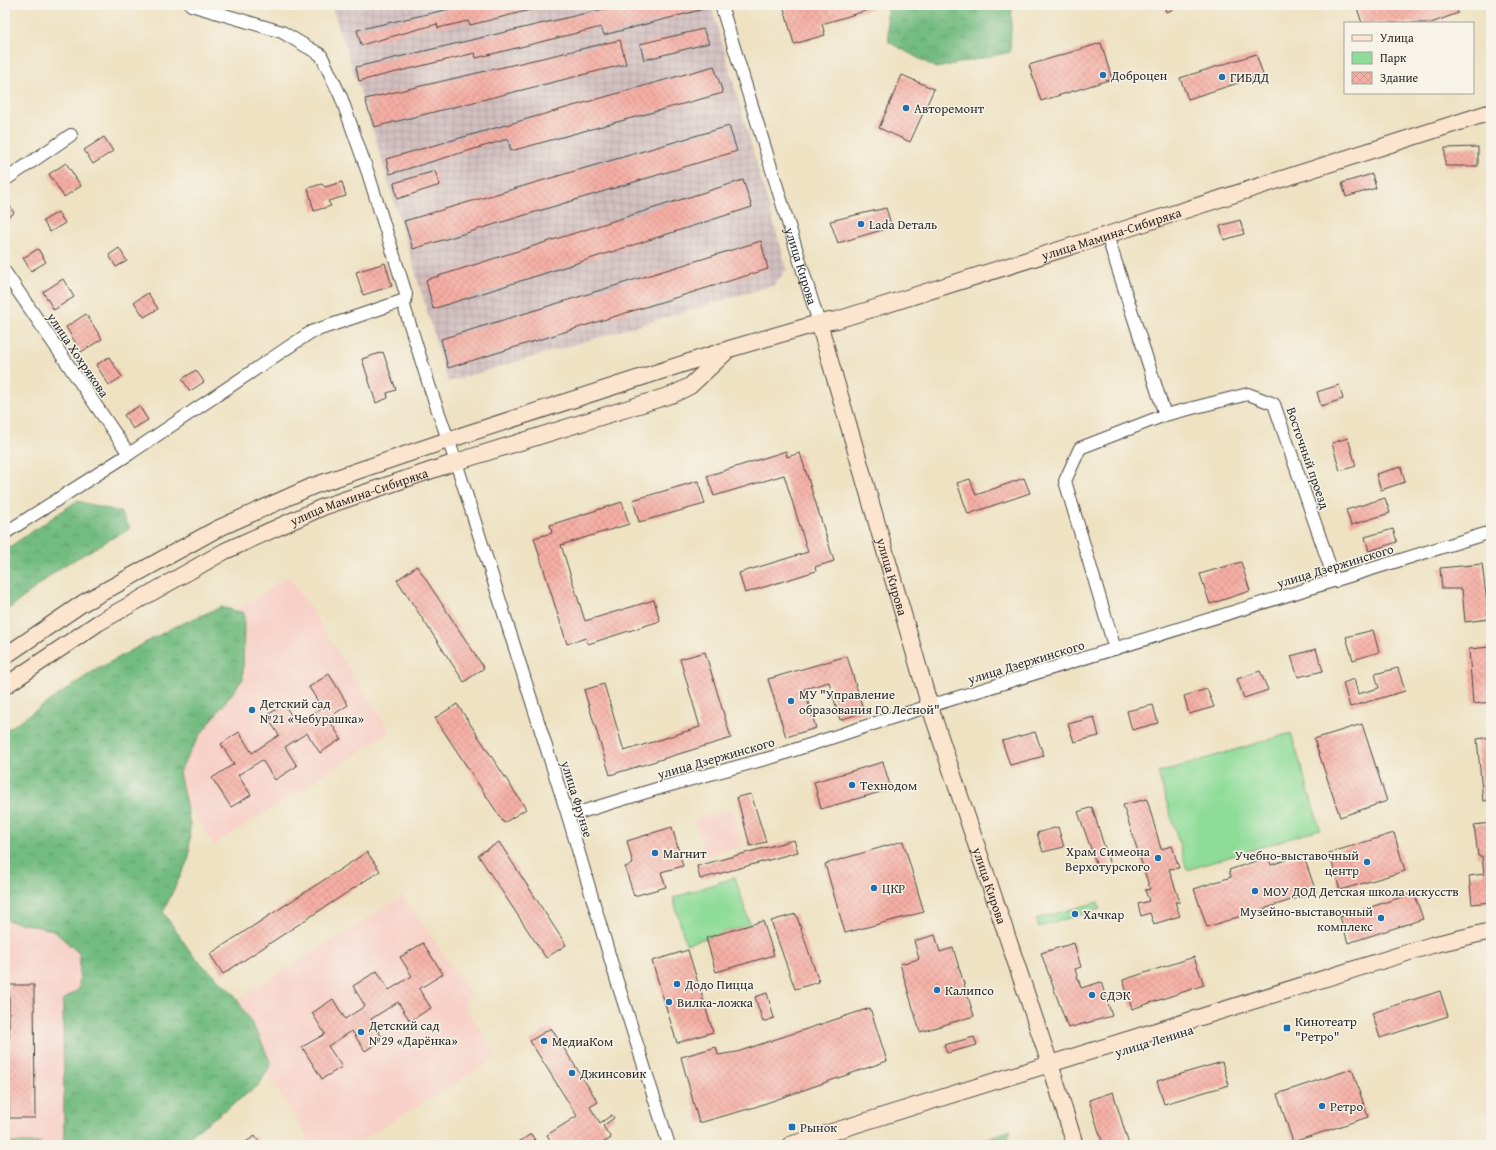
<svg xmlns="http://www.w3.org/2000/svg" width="1496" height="1150" font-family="'Gentium Book Plus',serif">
  <defs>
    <pattern id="industrial-grid" width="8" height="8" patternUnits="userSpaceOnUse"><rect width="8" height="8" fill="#d2bfc0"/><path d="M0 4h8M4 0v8" fill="none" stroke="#b4a4a5"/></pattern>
    <pattern id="grass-tufts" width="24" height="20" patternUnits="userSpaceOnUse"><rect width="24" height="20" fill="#8fdc99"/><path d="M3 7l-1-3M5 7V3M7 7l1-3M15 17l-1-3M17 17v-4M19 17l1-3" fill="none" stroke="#7cbd84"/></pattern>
    <pattern id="forest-crowns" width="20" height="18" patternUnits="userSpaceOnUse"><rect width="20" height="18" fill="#73bc81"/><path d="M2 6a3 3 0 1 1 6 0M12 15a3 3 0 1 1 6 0" fill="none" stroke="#5f996a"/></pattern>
    <pattern id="building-cross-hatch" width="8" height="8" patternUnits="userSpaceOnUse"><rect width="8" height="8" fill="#f6afa5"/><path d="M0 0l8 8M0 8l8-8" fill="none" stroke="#d3978e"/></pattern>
  </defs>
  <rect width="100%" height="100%" fill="#f7f3e8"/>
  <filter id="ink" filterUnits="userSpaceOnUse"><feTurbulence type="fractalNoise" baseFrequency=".025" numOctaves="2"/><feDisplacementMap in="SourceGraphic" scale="8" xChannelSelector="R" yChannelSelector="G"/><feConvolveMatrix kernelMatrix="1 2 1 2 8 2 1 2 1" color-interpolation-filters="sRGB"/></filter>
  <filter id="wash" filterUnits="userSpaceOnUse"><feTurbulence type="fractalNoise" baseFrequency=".012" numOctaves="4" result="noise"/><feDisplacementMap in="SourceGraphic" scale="16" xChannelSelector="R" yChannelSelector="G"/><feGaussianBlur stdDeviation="0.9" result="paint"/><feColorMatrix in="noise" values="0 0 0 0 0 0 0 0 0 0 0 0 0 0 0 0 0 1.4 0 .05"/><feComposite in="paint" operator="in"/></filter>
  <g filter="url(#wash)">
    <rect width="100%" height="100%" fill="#eee2c3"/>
    <g fill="#f7d1c8">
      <path d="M289,576L390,732L214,845L113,689Z"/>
      <path d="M732,809L743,845L705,856L694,820Z"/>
      <path d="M403,896L471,995L463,1004L498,1057L354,1145H312L225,1007Z"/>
      <path d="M120,902L126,1145H5V904Z"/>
    </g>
    <path fill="url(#industrial-grid)" d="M331,5H711L787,269L774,285L448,382L369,117Z"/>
    <path fill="url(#grass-tufts)" stroke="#5d8462" d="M1098,902L1100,909L1039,927L1036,919Z"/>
    <g fill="url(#forest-crowns)" stroke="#4f7456">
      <path d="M886,5H1012L1010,52L936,68L889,42Z"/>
      <path d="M77,501L120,512L130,528L60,568L5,612V550Z"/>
      <path d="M221,607L244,613L243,679L198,738L179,772L190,824L189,858L163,912L194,957L234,994L259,1036L271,1064L259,1085L177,1145H64L63,1000L79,989L80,954L53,930L5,920V731L94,671L172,628Z"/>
      <path d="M1011,1130L1006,1145H967Z"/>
    </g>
    <g fill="#8fdc99" stroke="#5d8462">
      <path d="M1291,733L1320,829L1187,870L1158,773Z"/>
      <path d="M735,877L750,925L686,944L673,898Z"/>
      <rect x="5" y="1143" width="36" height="2"/>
    </g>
    <g id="blocks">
      <g fill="url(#building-cross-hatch)">
        <path d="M467,5L546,6L470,25L468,21L438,28L437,24L361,45L357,30Z"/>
        <path d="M621,5H702L704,9L604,35L601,27L476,58L475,53L359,81L356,67Z"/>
        <path d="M783,5H827V6L831,5H874L875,8L822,24L825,35L794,44Z"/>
        <path d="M1164,5H1186L1166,12Z"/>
        <path d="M1356,5H1455L1458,13L1431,23H1362Z"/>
        <path d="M703,29L709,43L644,60L640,44Z"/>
        <path d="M620,40L626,64L374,127L365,99Z"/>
        <path d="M1101,43L1112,79L1041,101L1029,65Z"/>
        <path d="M1256,54L1263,75L1188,99L1180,78Z"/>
        <path d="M714,66L723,93L511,151L508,139L390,174L386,159Z"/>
        <path d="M902,75L934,89L910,142L879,128Z"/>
        <path d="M729,126L737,151L413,249L404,221Z"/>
        <path d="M104,137L113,151L93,164L84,150Z"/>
        <path d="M1478,147V166H1445V148Z"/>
        <path d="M66,163L81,186L64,197L49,174Z"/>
        <path d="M435,171L440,185L397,199L394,183Z"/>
        <path d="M1372,174L1376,188L1346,197L1342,183Z"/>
        <path d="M743,180L752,207L433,309L426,280Z"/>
        <path d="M342,182L346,196L328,201L331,206L314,211L308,188L322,184L325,187Z"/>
        <path d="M7,201L14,213L5,219V202Z"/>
        <path d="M886,208L892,227L838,243L830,221Z"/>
        <path d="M58,212L65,223L50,232L43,221Z"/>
        <path d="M1240,220L1244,234L1224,240L1220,226Z"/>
        <path d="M761,241L768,269L448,368L441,339Z"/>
        <path d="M119,248L127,261L116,267L109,255Z"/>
        <path d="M38,249L46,262L31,271L23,258Z"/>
        <path d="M385,263L392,286L363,295L356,272Z"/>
        <path d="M63,279L74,297L54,310L43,292Z"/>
        <path d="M148,293L158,309L144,317L134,302Z"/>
        <path d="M86,314L102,339L81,352L66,327Z"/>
        <path d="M383,352L396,390L387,393L388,398L376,403L362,359Z"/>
        <path d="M109,357L122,377L109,385L96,365Z"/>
        <path d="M196,370L204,382L190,391L182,379Z"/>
        <path d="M1339,385L1343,399L1321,406L1317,392Z"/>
        <path d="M139,406L148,420L133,429L124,415Z"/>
        <path d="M1348,438L1356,466L1340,471L1332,443Z"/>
        <path d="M786,451L787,457L800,453L834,561L815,567L816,571L745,593L739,573L808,552L784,475L714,496L707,476Z"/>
        <path d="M1401,467L1405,482L1381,490L1376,474Z"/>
        <path d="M1024,478L1030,493L968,514L957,483L970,479L976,495Z"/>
        <path d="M698,481L705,504L639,522L633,500Z"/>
        <path d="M1385,498L1390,513L1351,525L1346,510Z"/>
        <path d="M622,502L629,524L561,545L585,621L654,600L660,621L588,644L586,638L567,644L534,538L552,533L550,525Z"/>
        <path d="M1393,529L1397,542L1369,551L1365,537Z"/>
        <path d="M1241,562L1250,591L1210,604L1200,574Z"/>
        <path d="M1482,564L1489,619L1465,622L1462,589H1442L1440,568Z"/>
        <path d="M417,566L484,668L464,682L397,580Z"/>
        <path d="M1373,630L1379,652L1353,660L1346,637Z"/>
        <path d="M1490,647L1491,702L1473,704L1469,649Z"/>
        <path d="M1316,649L1323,671L1298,677L1291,656Z"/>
        <path d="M705,652L731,738L610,775L584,690L604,684L624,751L700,727L680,659Z"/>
        <path d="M847,656L864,712L840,720L829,682L804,689L816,728L786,737L768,679Z"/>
        <path d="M1398,668L1405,691L1350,707L1343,683L1354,679L1358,694L1379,688L1375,674Z"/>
        <path d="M1260,671L1268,690L1244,698L1237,679Z"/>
        <path d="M329,674L348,705L328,718L341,739L320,753L307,733L285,747L297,766L275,780L262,760L238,775L251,795L231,807L212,778L234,764L221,744L239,732L252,753L279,735L266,716L284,704L297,724L322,708L309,687Z"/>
        <path d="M1207,689L1214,707L1189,714L1184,696Z"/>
        <path d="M457,704L526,809L504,823L435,718Z"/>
        <path d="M1153,705L1158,723L1132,730L1127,711Z"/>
        <path d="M1094,717L1099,736L1074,742L1068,724Z"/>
        <path d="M1362,724L1387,801L1340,817L1314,739Z"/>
        <path d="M1035,732L1044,756L1010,765L1002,741Z"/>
        <path d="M1491,737V800L1483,801L1477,739Z"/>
        <path d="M883,762L891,789L821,809L814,782Z"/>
        <path d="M751,794L766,842L750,846L737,797Z"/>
        <path d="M1147,799L1161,849L1172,846L1179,868L1169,869L1180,902H1175L1180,916L1154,924L1150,913L1141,916L1138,904L1149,901L1145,890L1150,889L1123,805Z"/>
        <path d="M1092,807L1110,865L1098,869L1078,812Z"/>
        <path d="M1491,823V902L1472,904L1469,876L1484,874L1482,856H1478L1474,825Z"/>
        <path d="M672,827L683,866L661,872L666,887L634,896L625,867L633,864L627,841Z"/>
        <path d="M1058,827L1064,847L1043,852L1037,833Z"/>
        <path d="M1394,833L1405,871L1340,890L1329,853Z"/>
        <path d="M794,840L798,852L700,879L697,866Z"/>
        <path d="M903,841L924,912L845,933L825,864Z"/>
        <path d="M499,842L566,945L546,958L478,855Z"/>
        <path d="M367,852L380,871L223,974L210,954Z"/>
        <path d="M1303,854L1316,892L1207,927L1194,889L1231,877L1229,870L1268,857L1271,865Z"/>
        <path d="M1414,893L1423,919L1348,943L1340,917Z"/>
        <path d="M796,914L819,982L795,989L771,921Z"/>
        <path d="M763,921L774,955L716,972L706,938Z"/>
        <path d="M935,935L940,952L953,948L974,1016L920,1032L900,964L919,959L914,941Z"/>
        <path d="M423,943L443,974L419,989L431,1008L410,1021L398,1002L371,1019L383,1039L365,1051L352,1031L328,1046L342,1067L322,1079L302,1047L325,1034L312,1013L333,999L345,1019L365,1006L353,986L377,971L389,990L412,976L400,957Z"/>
        <path d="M1074,943L1081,967L1075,969L1081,988L1101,982L1112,1016L1068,1028L1041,953Z"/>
        <path d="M688,950L713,1032L677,1043L652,961Z"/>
        <path d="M1194,957L1204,985L1132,1009L1123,980Z"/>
        <path d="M9,985H34L35,1118H9L8,1061H5V1037H9Z"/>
        <path d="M1440,991L1448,1016L1380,1038L1372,1013Z"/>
        <path d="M767,993L774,1018L763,1022L755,997Z"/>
        <path d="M870,1008L887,1061L752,1108L699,1123L681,1057L716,1047L718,1055L737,1052Z"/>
        <path d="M551,1028L598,1102L590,1107L600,1123L612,1115L614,1118L603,1126L611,1138L600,1145H553L547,1135L577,1116L530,1041Z"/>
        <path d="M974,1037L977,1045L947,1053L944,1045Z"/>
        <path d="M1222,1062L1229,1085L1164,1104L1157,1081Z"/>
        <path d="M1352,1069L1368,1117L1293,1142L1277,1094Z"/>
        <path d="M1113,1092L1129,1145H1103L1089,1100Z"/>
        <path d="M531,1134L538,1145H514Z"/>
        <path d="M255,1136L261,1145H241Z"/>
      </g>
    </g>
  </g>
  <g filter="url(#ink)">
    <use href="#blocks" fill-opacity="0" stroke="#484642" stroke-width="1"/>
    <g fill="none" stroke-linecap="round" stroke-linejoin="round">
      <defs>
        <g id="street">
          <path d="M191,5L282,32L321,55L341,97L368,173L406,294L404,306L430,388L456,462L568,816L616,978L669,1145"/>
          <path id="s1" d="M721,5L819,323"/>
          <path d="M5,180L71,135"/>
          <path d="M1107,235L1165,415L1248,394L1274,404L1335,581"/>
          <path d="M5,272L129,454"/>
          <path d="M5,533L129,454L311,332L405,300"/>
          <path d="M1115,649L1065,481L1080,448L1165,415"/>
          <path d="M568,816L663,787L773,757L891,718L1491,532"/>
        </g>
        <g id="secondary">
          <path id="s2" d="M819,323L930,707L1053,1073L1075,1145"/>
          <path id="s3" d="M5,656L83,603L217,529L313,486L448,440L729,349L819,323L837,320L1107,235L1491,112"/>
          <path id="s4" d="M5,686L98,623L225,551L323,507L456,462L674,394L690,386L725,353"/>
          <path d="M790,1145L1432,945L1491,931"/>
        </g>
      </defs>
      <use href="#street" stroke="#484642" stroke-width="14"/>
      <use href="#secondary" stroke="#484642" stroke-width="18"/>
      <use href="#street" stroke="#fff" stroke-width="12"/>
      <use href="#secondary" stroke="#fce5cf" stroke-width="16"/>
    </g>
  </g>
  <g fill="#1f6fb2" stroke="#f7f3e8" stroke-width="1.5">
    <circle cx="1103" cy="75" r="4"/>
    <circle cx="1222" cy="77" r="4"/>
    <circle cx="906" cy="108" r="4"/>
    <circle cx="861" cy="224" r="4"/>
    <circle cx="791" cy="701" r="4"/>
    <circle cx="252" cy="710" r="4"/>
    <circle cx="852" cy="785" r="4"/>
    <circle cx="655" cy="853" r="4"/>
    <circle cx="1158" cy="858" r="4"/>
    <circle cx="1367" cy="862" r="4"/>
    <circle cx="874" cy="888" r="4"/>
    <circle cx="1255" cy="891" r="4"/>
    <circle cx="1075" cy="914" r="4"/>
    <circle cx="1381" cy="918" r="4"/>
    <circle cx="677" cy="984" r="4"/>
    <circle cx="937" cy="990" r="4"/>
    <circle cx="1092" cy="995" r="4"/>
    <circle cx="669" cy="1002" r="4"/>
    <rect x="1283" y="1024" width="8" height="8" rx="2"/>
    <circle cx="361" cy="1032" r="4"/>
    <circle cx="544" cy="1041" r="4"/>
    <circle cx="572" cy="1073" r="4"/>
    <circle cx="1322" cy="1106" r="4"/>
    <rect x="788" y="1123" width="8" height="8" rx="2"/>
  </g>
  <g text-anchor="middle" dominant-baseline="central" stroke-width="3" stroke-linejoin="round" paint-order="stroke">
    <g font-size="13" fill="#2b2b2b" stroke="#f7f3e8" text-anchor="start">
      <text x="1111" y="75">Доброцен</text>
      <text x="1230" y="77">ГИБДД</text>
      <text x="914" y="108">Авторемонт</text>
      <text x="869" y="224">Lada Dеталь</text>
      <text x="799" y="694">МУ "Управление<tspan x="799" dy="15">образования ГО Лесной"</tspan></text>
      <text x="260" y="703">Детский сад<tspan x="260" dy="15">№21 «Чебурашка»</tspan></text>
      <text x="860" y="785">Технодом</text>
      <text x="1150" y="851" text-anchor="end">Храм Симеона<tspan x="1150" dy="15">Верхотурского</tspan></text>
      <text x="663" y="853">Магнит</text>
      <text x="1359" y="855" text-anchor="end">Учебно-выставочный<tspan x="1359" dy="15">центр</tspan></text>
      <text x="882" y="888">ЦКР</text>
      <text x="1263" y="891">МОУ ДОД Детская школа искусств</text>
      <text x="1373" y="911" text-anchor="end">Музейно-выставочный<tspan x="1373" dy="15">комплекс</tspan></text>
      <text x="1083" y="914">Хачкар</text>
      <text x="685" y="984">Додо Пицца</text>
      <text x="945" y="990">Калипсо</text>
      <text x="1100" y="995">СДЭК</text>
      <text x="677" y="1002">Вилка-ложка</text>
      <text x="1295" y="1021">Кинотеатр<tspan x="1295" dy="15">"Ретро"</tspan></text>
      <text x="369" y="1025">Детский сад<tspan x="369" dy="15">№29 «Дарёнка»</tspan></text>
      <text x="552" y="1041">МедиаКом</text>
      <text x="580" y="1073">Джинсовик</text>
      <text x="1330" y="1106">Ретро</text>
      <text x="800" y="1127">Рынок</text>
    </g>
    <g font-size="13" fill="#2b2b2b" stroke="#f7f3e8">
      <text stroke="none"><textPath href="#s3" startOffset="1190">улица Мамина-Сибиряка</textPath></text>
      <text stroke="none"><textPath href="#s1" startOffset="273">улица Кирова</textPath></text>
      <text transform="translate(78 355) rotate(56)">улица Хохрякова</text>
      <text transform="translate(1308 458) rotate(71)">Восточный проезд</text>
      <text stroke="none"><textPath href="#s4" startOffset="403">улица Мамина-Сибиряка</textPath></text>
      <text transform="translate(1335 566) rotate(-17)">улица Дзержинского</text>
      <text stroke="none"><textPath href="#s2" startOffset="264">улица Кирова</textPath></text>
      <text transform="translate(1026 662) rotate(-17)">улица Дзержинского</text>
      <text transform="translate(716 758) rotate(-16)">улица Дзержинского</text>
      <text transform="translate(577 799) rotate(73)">улица Фрунзе</text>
      <text stroke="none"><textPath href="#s2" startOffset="588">улица Кирова</textPath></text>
      <text transform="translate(1154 1041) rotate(-17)">улица Ленина</text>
    </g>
  </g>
  <rect width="1496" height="1150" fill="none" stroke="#f7f3e8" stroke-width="20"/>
  <rect x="1344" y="22" width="130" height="72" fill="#f7f3e8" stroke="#a5a39c"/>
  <rect x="1352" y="35" width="20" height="6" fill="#fce5cf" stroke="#a5a39c"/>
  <text x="1380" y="42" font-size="12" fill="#2b2b2b">Улица</text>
  <rect x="1352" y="52" width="20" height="12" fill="#8fdc99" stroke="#a5a39c"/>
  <text x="1380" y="62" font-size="12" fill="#2b2b2b">Парк</text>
  <rect x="1352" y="72" width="20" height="12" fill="url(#building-cross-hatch)" stroke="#a5a39c"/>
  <text x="1380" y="82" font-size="12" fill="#2b2b2b">Здание</text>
</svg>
